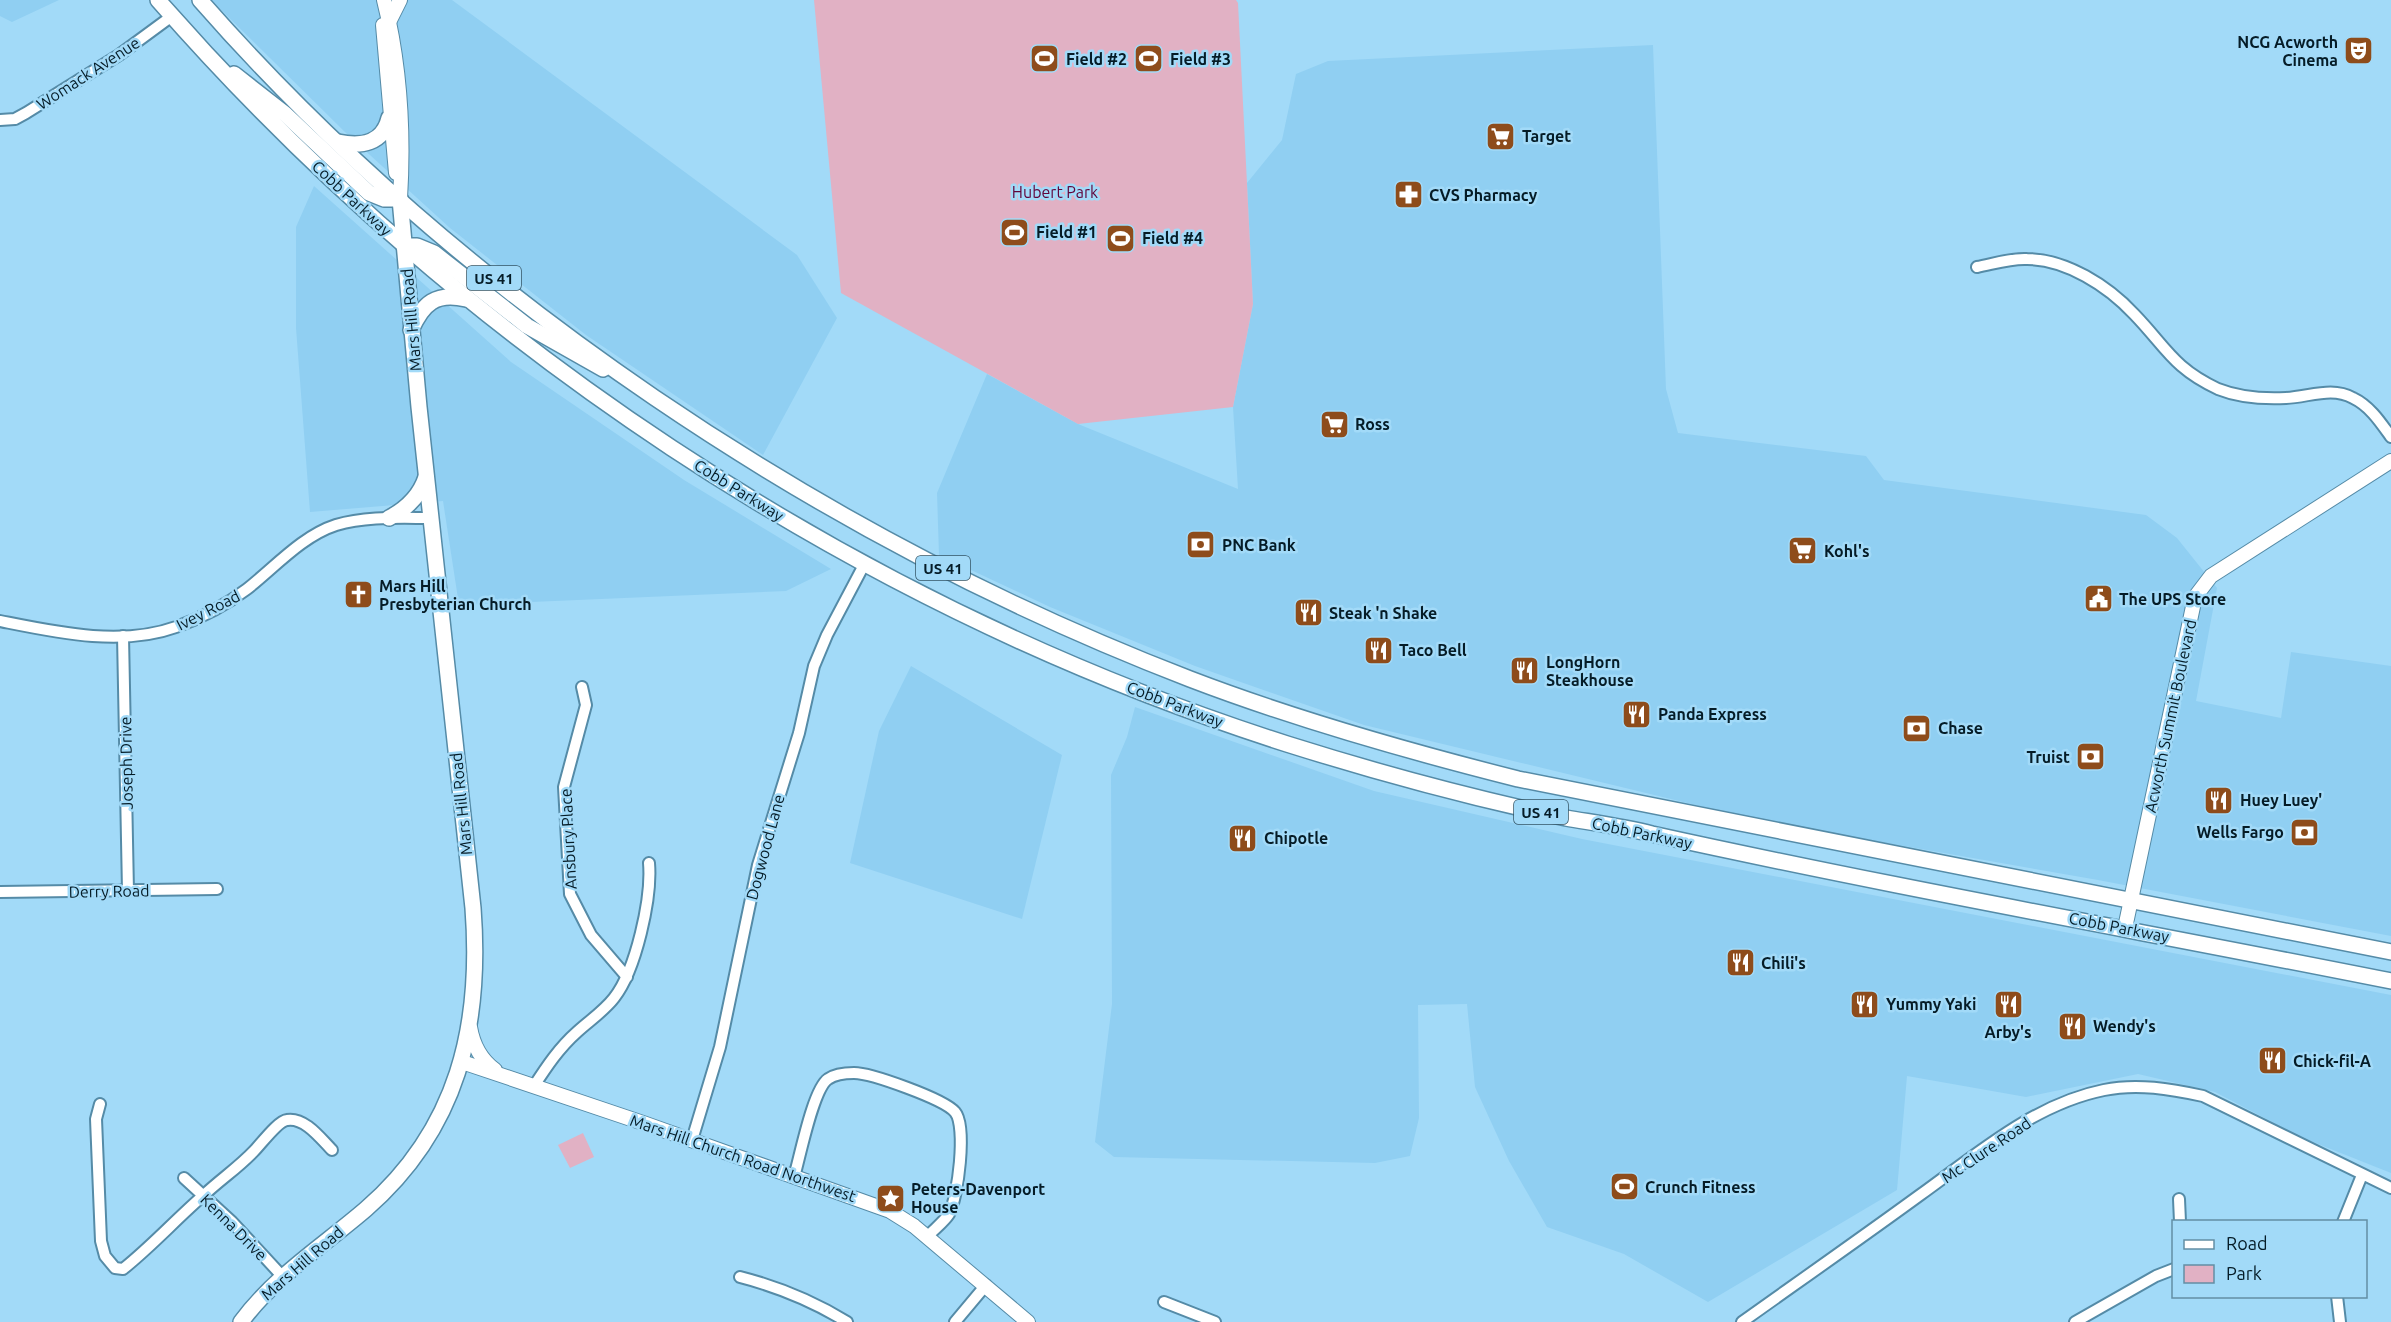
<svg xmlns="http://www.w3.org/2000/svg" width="2391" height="1322" font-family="Ubuntu,sans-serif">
  <rect width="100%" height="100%" fill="#a2daf8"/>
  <g fill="#90cff2">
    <path d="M0,0H59L12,22L0,16Z"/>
    <path d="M211,0H452L797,255L837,318L763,455L586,335L450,228L348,135Z"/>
    <path d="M1653,45L1666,389L1678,433L1866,456L1884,480L2146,515L2177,538L2217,588L2196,701L2281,718L2291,652L2391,666V936L2098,880L1766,822L1364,725L1195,666L1050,607L939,555L937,493L987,374L1078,424L1238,489L1233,407L1253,304L1247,183L1282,140L1296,74L1328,61Z"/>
    <path d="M314,186L511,362L684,480L831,569L786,591L459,605L443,501L310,512L296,328V227Z"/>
    <path d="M911,666L1062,755L1022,919L850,863L879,731Z"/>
    <path d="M1135,707L1374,791L1582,839L2391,995V1173L2303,1138L2215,1092L2138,1074L2026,1097L1907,1076L1897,1190L1708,1302L1624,1254L1547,1227L1509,1161L1475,1087L1467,1004L1418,1005L1419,1118L1410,1156L1375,1163L1114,1157L1095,1142L1112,1004L1111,775L1127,737Z"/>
  </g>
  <g fill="#e1b1c4">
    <path d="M814,0H1236L1238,3L1253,304L1233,407L1078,424L841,293Z"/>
    <path d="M583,1133L594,1157L570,1168L558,1145Z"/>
  </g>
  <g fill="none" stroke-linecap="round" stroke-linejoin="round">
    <defs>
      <g id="street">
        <path d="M0,120L15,119L26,113L119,55L172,16"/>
        <path d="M1977,267C1993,264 2011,258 2027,259C2066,259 2108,286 2134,314C2166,347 2173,368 2218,389C2238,397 2265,399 2286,398C2309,397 2332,386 2353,398C2370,406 2381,423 2391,437"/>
        <path d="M0,621C55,632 121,647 176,627C201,618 226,605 247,589C275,567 302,536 336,525C366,516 400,518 431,518"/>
        <path d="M123,636L128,891"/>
        <path d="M582,687L586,705L564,787L570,894L591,935L627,977"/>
        <path d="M0,892L217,889"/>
        <path d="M534,1086C547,1066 559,1048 577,1032C589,1021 604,1011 614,998C636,970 652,898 649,863"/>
        <path d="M100,1104L96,1119L101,1241L105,1256L115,1268L123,1269C152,1246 177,1218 205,1194C221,1179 239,1167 254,1151C261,1144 278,1121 287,1120C305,1117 321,1139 332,1150"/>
        <path d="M692,1140L720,1047L758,865L799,733L814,666L827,635L865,563"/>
        <path d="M794,1177C800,1157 813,1089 828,1079C835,1074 846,1073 854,1073C871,1073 944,1099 955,1112C967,1126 958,1198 949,1214C944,1222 933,1230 927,1237"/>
        <path d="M184,1178L232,1222L283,1277"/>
        <path d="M2179,1199L2180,1222"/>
        <path d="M2343,1222L2362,1175"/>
        <path d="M740,1277C779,1287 813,1301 847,1322"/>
        <path d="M2337,1296L2340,1322"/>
        <path d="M1164,1302L1215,1322"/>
        <path d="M955,1322L986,1285"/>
        <path d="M1742,1322C1801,1280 1861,1238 1920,1195C1976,1155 2034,1104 2104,1090C2137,1083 2171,1089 2203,1096L2391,1188"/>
        <path d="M2075,1322L2156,1276L2174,1269"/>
      </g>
      <g id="secondary">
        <path d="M384,0C400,64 404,134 400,199"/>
        <path d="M390,20L400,0"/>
        <path d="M383,25L396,173"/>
        <path d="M2125,928L2195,597L2211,576L2391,461"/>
        <path d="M470,1027C473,1045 480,1059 495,1070"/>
        <path d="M462,1062L646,1124L890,1211L914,1226L1028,1322"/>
      </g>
      <g id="primary">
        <path d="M158,0C456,341 854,606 1287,744C1379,773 1472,798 1566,818C1595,823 1624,827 1652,834C1897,888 2145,932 2391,981"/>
        <path d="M200,0C459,296 823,538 1190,679C1297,720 1407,751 1518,779L2391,952"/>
        <path d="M234,74L285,114L369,193L384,199H400"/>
        <path d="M338,142C361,147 383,144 389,118"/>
        <path d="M404,246H417L434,253L527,326L603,369"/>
        <path d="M411,330C423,303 436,292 466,299"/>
        <path d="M389,518C406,509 420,496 426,477"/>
        <path d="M241,1322C275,1276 323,1246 366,1209C458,1129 482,1026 473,908L419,407L400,199"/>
      </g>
    </defs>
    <use href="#street" stroke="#558ba7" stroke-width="14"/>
    <use href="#secondary" stroke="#558ba7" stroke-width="16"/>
    <use href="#primary" stroke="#558ba7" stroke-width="18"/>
    <use href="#street" stroke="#fff" stroke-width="10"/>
    <use href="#secondary" stroke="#fff" stroke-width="14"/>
    <use href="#primary" stroke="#fff" stroke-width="15"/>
  </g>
  <defs>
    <symbol id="theatre-square" viewBox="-11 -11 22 22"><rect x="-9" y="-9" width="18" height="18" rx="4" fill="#8e4c1b" stroke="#a2daf8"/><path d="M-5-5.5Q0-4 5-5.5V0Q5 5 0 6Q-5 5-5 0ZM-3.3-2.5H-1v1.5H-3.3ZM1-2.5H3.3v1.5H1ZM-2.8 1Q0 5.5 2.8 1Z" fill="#fff"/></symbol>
    <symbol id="stadium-square" viewBox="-11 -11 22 22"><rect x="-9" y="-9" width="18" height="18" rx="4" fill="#8e4c1b" stroke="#a2daf8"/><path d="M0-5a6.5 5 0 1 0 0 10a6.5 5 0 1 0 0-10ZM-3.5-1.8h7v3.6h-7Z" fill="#fff"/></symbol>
    <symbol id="supermarket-square" viewBox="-11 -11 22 22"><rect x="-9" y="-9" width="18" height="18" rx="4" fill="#8e4c1b" stroke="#a2daf8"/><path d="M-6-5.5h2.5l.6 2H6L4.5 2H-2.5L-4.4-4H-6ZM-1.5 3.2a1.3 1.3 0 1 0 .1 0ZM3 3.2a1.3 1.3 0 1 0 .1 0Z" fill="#fff"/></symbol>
    <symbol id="pharmacy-square" viewBox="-11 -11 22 22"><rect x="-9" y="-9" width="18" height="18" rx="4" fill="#8e4c1b" stroke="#a2daf8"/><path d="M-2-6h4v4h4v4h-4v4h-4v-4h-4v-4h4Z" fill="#fff"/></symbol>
    <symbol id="bank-square" viewBox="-11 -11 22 22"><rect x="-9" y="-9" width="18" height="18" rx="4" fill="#8e4c1b" stroke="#a2daf8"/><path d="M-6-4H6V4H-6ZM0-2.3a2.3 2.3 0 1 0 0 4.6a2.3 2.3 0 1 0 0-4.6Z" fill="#fff"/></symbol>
    <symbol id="church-square" viewBox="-11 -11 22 22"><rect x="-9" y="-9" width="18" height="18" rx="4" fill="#8e4c1b" stroke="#a2daf8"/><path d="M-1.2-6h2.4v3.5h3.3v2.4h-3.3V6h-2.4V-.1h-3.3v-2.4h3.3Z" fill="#fff"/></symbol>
    <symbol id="civic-square" viewBox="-11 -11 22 22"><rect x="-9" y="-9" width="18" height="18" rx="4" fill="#8e4c1b" stroke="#a2daf8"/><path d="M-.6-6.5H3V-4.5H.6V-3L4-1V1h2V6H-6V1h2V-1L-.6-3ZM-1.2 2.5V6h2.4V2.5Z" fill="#fff"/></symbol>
    <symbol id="restaurant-square" viewBox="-11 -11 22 22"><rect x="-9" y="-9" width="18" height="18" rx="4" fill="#8e4c1b" stroke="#a2daf8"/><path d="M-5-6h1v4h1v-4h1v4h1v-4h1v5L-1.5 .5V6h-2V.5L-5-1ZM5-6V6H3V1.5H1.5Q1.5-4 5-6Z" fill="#fff"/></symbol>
    <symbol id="sight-square" viewBox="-11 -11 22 22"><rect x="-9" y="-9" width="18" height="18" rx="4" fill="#8e4c1b" stroke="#a2daf8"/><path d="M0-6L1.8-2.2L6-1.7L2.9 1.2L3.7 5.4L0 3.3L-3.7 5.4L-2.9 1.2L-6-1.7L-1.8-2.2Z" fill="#fff"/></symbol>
  </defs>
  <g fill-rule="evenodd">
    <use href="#theatre-square" x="2342" y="34" width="33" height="33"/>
    <use href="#stadium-square" x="1028" y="42" width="33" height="33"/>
    <use href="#stadium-square" x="1132" y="42" width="33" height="33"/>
    <use href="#supermarket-square" x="1484" y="120" width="33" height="33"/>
    <use href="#pharmacy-square" x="1392" y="178" width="33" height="33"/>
    <use href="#stadium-square" x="998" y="216" width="33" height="33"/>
    <use href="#stadium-square" x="1104" y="222" width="33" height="33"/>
    <use href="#supermarket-square" x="1318" y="408" width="33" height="33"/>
    <use href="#bank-square" x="1184" y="528" width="33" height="33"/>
    <use href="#supermarket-square" x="1786" y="534" width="33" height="33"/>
    <use href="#church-square" x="342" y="578" width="33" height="33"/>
    <use href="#civic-square" x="2082" y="582" width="33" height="33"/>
    <use href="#restaurant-square" x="1292" y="596" width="33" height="33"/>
    <use href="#restaurant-square" x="1362" y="634" width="33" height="33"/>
    <use href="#restaurant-square" x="1508" y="654" width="33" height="33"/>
    <use href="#restaurant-square" x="1620" y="698" width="33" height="33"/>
    <use href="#bank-square" x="1900" y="712" width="33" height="33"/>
    <use href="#bank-square" x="2074" y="740" width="33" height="33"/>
    <use href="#restaurant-square" x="2202" y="784" width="33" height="33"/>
    <use href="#bank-square" x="2288" y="816" width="33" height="33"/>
    <use href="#restaurant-square" x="1226" y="822" width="33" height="33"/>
    <use href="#restaurant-square" x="1724" y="946" width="33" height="33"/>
    <use href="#restaurant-square" x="1848" y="988" width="33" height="33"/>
    <use href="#restaurant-square" x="1992" y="988" width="33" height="33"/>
    <use href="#restaurant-square" x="2056" y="1010" width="33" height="33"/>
    <use href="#restaurant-square" x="2256" y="1044" width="33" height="33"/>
    <use href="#stadium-square" x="1608" y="1170" width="33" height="33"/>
    <use href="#sight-square" x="874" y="1182" width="33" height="33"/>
  </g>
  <g text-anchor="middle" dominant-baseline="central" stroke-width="5" stroke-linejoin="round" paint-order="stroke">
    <g fill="#a2daf8" stroke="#345566" stroke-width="1.5">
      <rect x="467" y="266" width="54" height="24" rx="4.5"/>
      <rect x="916" y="556" width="54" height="24" rx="4.5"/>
      <rect x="1514" y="800" width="54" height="24" rx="4.5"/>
    </g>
    <g font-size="15" font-weight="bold" fill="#051c27">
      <text x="494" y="278">US 41</text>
      <text x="943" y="568">US 41</text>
      <text x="1541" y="812">US 41</text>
    </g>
    <g font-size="16" font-weight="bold" fill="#051c27" stroke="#a2daf8" text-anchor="start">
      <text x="2338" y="42" text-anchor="end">NCG Acworth<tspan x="2338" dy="18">Cinema</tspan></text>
      <text x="1066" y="59">Field #2</text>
      <text x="1170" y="59">Field #3</text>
      <text x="1522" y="136">Target</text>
      <text x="1429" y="195">CVS Pharmacy</text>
      <text x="1036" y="232">Field #1</text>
      <text x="1142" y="238">Field #4</text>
      <text x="1355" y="424">Ross</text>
      <text x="1222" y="545">PNC Bank</text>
      <text x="1824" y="551">Kohl's</text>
      <text x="379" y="586">Mars Hill<tspan x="379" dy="18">Presbyterian Church</tspan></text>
      <text x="2119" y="599">The UPS Store</text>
      <text x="1329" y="613">Steak 'n Shake</text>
      <text x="1399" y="650">Taco Bell</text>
      <text x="1546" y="662">LongHorn<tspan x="1546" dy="18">Steakhouse</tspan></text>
      <text x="1658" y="714">Panda Express</text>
      <text x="1938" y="728">Chase</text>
      <text x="2070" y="757" text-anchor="end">Truist</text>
      <text x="2240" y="800">Huey Luey'</text>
      <text x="2284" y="832" text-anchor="end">Wells Fargo</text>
      <text x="1264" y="838">Chipotle</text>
      <text x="1761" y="963">Chili's</text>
      <text x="1886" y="1004">Yummy Yaki</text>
      <text x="2093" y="1026">Wendy's</text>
      <text x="2008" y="1032" text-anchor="middle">Arby's</text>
      <text x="2293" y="1061">Chick-fil-A</text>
      <text x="1645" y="1187">Crunch Fitness</text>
      <text x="911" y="1189">Peters-Davenport<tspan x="911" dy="18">House</tspan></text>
    </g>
    <g font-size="16" fill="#051c27" stroke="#a2daf8">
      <text transform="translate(88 73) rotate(-33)">Womack Avenue</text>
      <text transform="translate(352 198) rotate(43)">Cobb Parkway</text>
      <text transform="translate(411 320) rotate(-95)">Mars Hill Road</text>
      <text transform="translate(739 490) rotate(32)">Cobb Parkway</text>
      <text transform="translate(208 610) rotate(-27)">Ivey Road</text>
      <text transform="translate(1175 704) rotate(21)">Cobb Parkway</text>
      <text transform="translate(2170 716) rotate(-78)">Acworth Summit Boulevard</text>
      <text transform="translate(126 763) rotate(-91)">Joseph Drive</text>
      <text transform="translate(461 804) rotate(-96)">Mars Hill Road</text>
      <text transform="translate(1642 833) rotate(12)">Cobb Parkway</text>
      <text transform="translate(568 839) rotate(-93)">Ansbury Place</text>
      <text transform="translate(765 847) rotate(-75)">Dogwood Lane</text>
      <text transform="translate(109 891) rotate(-1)">Derry Road</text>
      <text transform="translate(2119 927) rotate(11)">Cobb Parkway</text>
      <text transform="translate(1986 1150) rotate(-34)">Mc Clure Road</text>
      <text transform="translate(743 1158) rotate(19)">Mars Hill Church Road Northwest</text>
      <text transform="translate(234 1227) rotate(45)">Kenna Drive</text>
      <text transform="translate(302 1263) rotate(-41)">Mars Hill Road</text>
    </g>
    <g font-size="16" fill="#61043a" stroke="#a2daf8">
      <text x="1055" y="192">Hubert Park</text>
    </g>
  </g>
  <rect x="2172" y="1220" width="195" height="78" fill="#a2daf8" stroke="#638ea4" stroke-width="1.5"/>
  <rect x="2184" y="1240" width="30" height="9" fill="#ffffff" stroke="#638ea4" stroke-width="1.5"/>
  <text x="2226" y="1250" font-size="18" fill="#051c27">Road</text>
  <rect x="2184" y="1265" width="30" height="18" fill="#e1b1c4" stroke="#638ea4" stroke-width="1.5"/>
  <text x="2226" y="1280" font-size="18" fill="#051c27">Park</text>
</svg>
